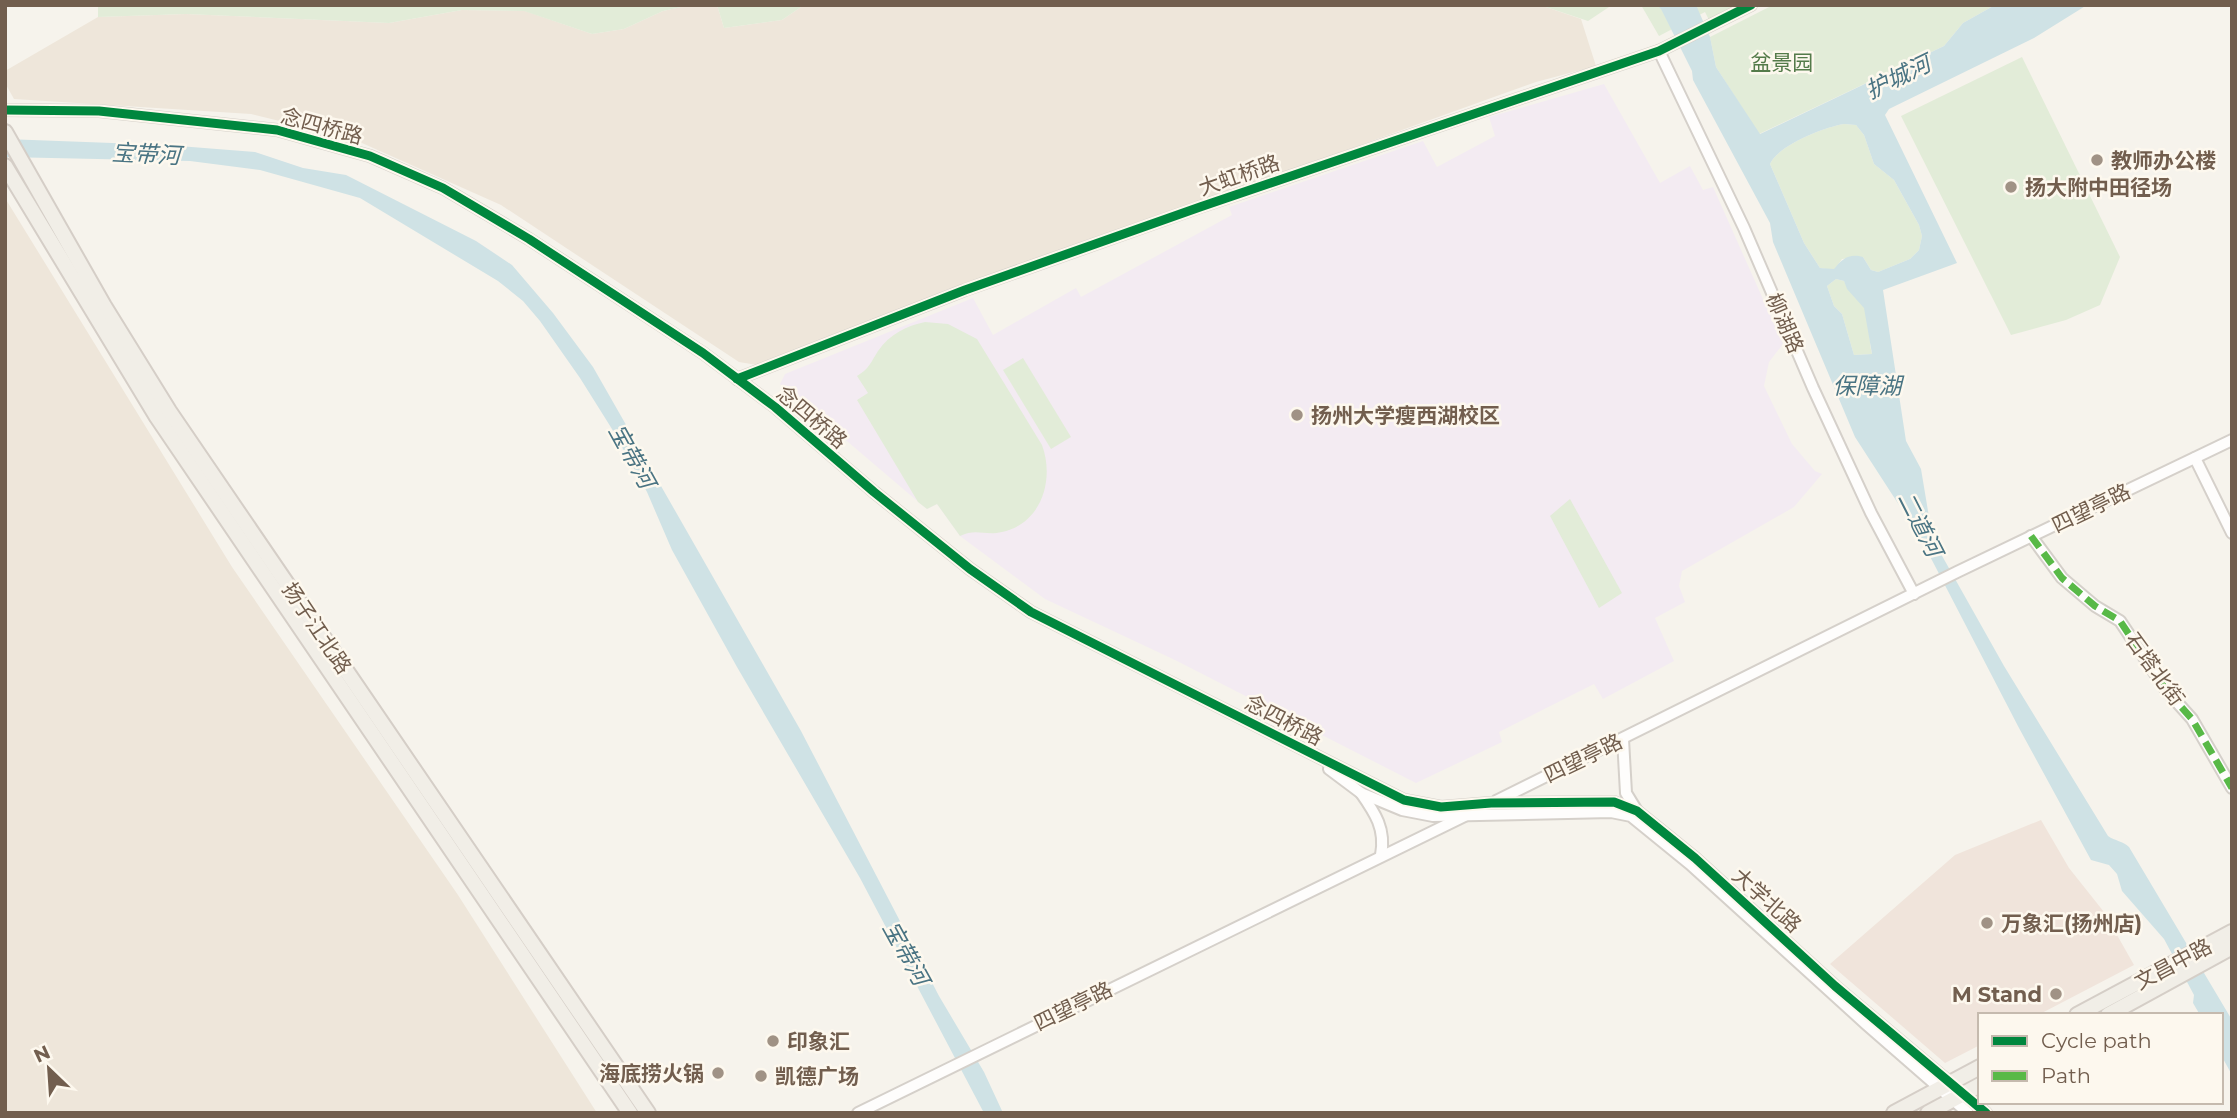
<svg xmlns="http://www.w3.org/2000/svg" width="2237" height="1118" font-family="Montserrat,'Noto Sans SC',sans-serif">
  <rect width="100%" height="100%" fill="#f6f3ec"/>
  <g fill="#eee6da">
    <path d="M690,5H717L724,28L782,20L804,5H1540L1581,19L1596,66L1536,82L1174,212L757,365L739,362L501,205L353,139L251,114L14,99L5,83V71L98,17L186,14L389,23L462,10L525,11L592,34L624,29L663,11Z"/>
    <path d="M5,198L232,567L458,895L597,1113H5Z"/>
  </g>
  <path fill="#f0e4db" d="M2041,820L2069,868L2104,912L2134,965L2038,1015H1980V1045L1945,1063L1830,964L1955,855Z"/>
  <path fill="#f3ebf2" d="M1604,84L1660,183L1690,166L1703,190L1713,187L1783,344L1769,362L1764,386L1792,444L1815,471L1822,474L1794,507L1682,571L1679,586L1685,602L1655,618L1674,661L1603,699L1594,684L1499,732L1502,742L1416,783L1175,660L1045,599L960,536L937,504L927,509L922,505L780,384L785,374L973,298L993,335L1076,288L1081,297L1232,215L1229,207L1423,141L1437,167L1495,136L1489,117Z"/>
  <g fill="#e2ecd8">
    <path d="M98,5H690L663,11L624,29L592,34L524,11L462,10L389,23L186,14L98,17Z"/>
    <path d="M717,5H804L782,20L724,28Z"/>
    <path d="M1540,5H1612L1588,21Z"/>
    <path d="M1641,5H1738L1709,20L1705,12L1659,36Z"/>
    <path d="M1773,5H1995L1963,23L1944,46L1759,134L1716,67L1710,37Z"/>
    <path d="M2022,57L2120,257L2100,305L2066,320L2011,335L1901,116Z"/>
    <path d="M1844,124L1856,125L1864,135L1874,164L1894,180L1919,225L1922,236L1919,250L1910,259L1878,272L1871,270L1863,257L1842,259L1834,270L1820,268L1804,243L1770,164C1778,145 1825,127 1844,124Z"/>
    <path d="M1836,279L1844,281C1849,292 1859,298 1865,309C1871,322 1868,340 1872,354L1854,355L1842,314L1834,306L1827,286Z"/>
    <path d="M925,322L948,324L977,339L1042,445C1055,480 1041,524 1002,532C985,536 976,528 960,536L937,504L927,509L918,502L857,400L868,393L857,376C869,369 871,362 878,351C890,334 906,326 925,322Z"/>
    <path d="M1023,358L1071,437L1051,449L1003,370Z"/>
    <path d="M1570,499L1622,593L1599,608L1550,516Z"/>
  </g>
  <g fill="#cfe2e5" fill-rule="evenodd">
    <path d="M1657,5H1696L1710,37L1716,67L1760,134L1944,46L1963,23L1995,5H2087L2034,38L1889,109L1885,115L1957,263L1883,290L1906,441L1921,469L1931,529L1941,554L2004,666L2108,836C2115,841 2123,841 2129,847L2232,1020V1075L2221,1055V1015H2200L2193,1003L2194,995L2164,939L2122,891L2117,874L2109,865L2091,860L2019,728L1921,539L1855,437L1773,242L1770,223L1693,80L1692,71L1661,9ZM1844,124L1856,125L1864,135L1874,164L1894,180L1919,225L1922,236L1919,250L1910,259L1878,272L1871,270L1863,257C1849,253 1842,259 1834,269L1820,268L1804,243L1770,164C1778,145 1825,127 1844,124ZM1836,279L1844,281L1847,289L1864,308L1872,354L1854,355L1842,314L1834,306L1827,286Z"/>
    <path d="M5,139L166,145L255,152L303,168L346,175L476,241L512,265L553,313L593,367L801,731L939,996L984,1072L1003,1113H984L860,878L737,667L672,550L647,492L612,429L580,378L540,321L523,301L498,281L360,198L260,170L190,161L5,157Z"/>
  </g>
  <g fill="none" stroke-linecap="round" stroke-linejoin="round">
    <defs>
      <g id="minor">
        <path d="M1659,51L1744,228L1813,388L1871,513L1914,594"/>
        <path d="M5,110L99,111L277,130L370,156L443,188L529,239L703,353L775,407L874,492L970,569L1031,612L1404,800L1441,807L1491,803L1614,802L1637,811L1695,858L1835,986L1986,1113"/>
        <path d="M737,379L965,290L1200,207L1659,51L1751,5"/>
        <path d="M2195,458L2232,533"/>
        <path d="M2031,536L2062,578L2095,606L2120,621L2166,690L2192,719L2232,788"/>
        <path d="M1623,739L1626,793L1637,811"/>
        <path d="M1329,769L1361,793L1402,810L1433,816L1611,812L1631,816L1690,864L1866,1024L1968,1113"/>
        <path d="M1361,793C1375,813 1386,829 1381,855"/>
        <path d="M1496,801L1957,572L2232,440"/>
        <path d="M858,1113L1481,808"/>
      </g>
      <g id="major">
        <path d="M5,132L104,306L169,411L648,1113"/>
        <path d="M5,166L157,417L630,1113"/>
        <path d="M2077,1015L2232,932"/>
        <path d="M2108,1015L2232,947"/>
        <path d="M1894,1113L1980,1067"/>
        <path d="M1928,1113L1980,1085"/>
      </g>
    </defs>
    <use href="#minor" stroke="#d5d0ca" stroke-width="14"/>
    <use href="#major" stroke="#d5cec7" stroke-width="18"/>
    <use href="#minor" stroke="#fefdfc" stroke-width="10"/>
    <use href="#major" stroke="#f1eee7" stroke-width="14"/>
    <path stroke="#58b947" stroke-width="7" stroke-dasharray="14 7" stroke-linecap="butt" d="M2031,536L2062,578L2095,606L2120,621L2166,690L2192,719L2232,788"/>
    <defs>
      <g id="cycleway">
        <path d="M5,110L99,111L277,130L370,156L443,188L529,239L703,353L775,407L874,492L970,569L1031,612L1404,800L1441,807L1491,803L1614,802L1637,811L1695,858L1835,986L1986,1113"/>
        <path d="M737,379L965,290L1200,207L1659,51L1751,5"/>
      </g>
    </defs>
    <use href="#cycleway" stroke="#fdf8ee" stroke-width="13"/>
    <use href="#cycleway" stroke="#00873e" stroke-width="9"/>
  </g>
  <g fill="#a09285" stroke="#fdf8ee" stroke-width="2.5">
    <circle cx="2097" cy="160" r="7"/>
    <circle cx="2011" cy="187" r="7"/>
    <circle cx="1297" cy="415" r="7"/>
    <circle cx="1987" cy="923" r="7"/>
    <circle cx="2056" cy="994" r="7"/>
    <circle cx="773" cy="1041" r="7"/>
    <circle cx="718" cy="1073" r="7"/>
    <circle cx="761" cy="1076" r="7"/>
  </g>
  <g text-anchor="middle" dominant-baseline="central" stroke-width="5" stroke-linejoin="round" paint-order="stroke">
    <g font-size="21" fill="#547b4a" stroke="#fdf8ee">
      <text x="1782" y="62">盆景园</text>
    </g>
    <g font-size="21" fill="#725e4e" stroke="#fdf8ee">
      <text transform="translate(322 126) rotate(15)">念四桥路</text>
      <text transform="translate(1239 175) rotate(-19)">大虹桥路</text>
      <text transform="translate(1785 323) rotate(67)">柳湖路</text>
      <text transform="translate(812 417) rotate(40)">念四桥路</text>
      <text transform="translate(2091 508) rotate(-26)">四望亭路</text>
      <text transform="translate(317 628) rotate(56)">扬子江北路</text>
      <text transform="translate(2155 669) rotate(54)">石塔北街</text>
      <text transform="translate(1284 720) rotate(27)">念四桥路</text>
      <text transform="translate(1583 758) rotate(-26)">四望亭路</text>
      <text transform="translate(1767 900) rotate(42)">大学北路</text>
      <text transform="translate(2173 964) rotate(-28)">文昌中路</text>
      <text transform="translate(1073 1006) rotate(-26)">四望亭路</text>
    </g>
    <g font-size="21" font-weight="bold" fill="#725e4e" stroke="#fdf8ee" text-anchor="start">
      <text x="2111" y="160">教师办公楼</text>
      <text x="2025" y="187">扬大附中田径场</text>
      <text x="1311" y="415">扬州大学瘦西湖校区</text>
      <text x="2001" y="923">万象汇(扬州店)</text>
      <text x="2042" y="994" text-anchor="end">M Stand</text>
      <text x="787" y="1041">印象汇</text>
      <text x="704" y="1073" text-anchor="end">海底捞火锅</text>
      <text x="775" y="1076">凯德广场</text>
    </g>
    <g font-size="23" font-style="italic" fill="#4a7483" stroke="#fdf8ee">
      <text transform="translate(1898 77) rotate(-26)">护城河</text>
      <text transform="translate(146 154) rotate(3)">宝带河</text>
      <text x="1867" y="386">保障湖</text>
      <text transform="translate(632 456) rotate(61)">宝带河</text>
      <text transform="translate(1920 524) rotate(63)">二道河</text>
      <text transform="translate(906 953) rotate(61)">宝带河</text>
    </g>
  </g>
  <rect width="2237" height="1118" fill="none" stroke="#725e4e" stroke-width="14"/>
  <rect x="1978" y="1013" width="245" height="91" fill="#fdf8ee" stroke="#c5baae" stroke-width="2"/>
  <rect x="1992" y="1036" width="35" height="10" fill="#00873e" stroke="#c5baae" stroke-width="2"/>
  <text x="2041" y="1048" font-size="21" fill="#725e4e">Cycle path</text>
  <rect x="1992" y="1071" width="35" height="10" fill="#58b947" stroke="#c5baae" stroke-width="2"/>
  <text x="2041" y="1083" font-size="21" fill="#725e4e">Path</text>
  <g transform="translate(49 1069) rotate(335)" stroke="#fdf8ee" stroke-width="5" paint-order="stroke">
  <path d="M0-5L12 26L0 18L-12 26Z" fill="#725e4e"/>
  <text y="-10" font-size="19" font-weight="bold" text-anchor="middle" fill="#725e4e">N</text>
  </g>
</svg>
